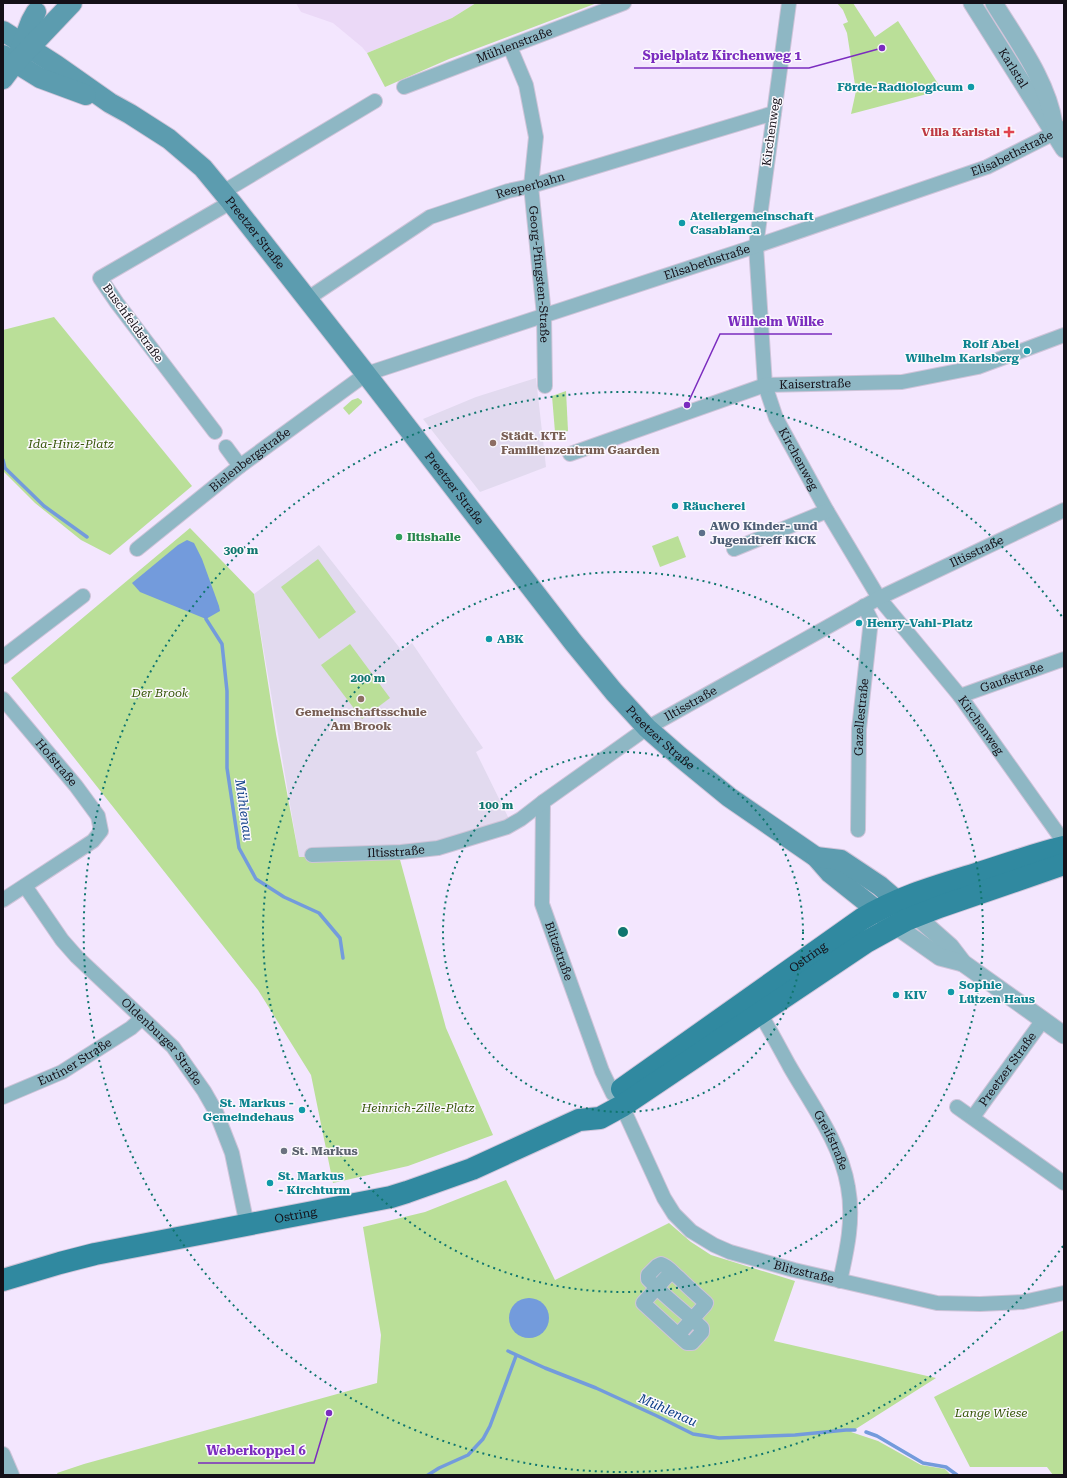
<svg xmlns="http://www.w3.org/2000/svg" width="1067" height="1478" font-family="'Roboto Serif',serif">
  <rect width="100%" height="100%" fill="#f3e6fe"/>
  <path fill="#ebd9f7" d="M296,3H476L452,18L367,53L362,47L333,23L301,12Z"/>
  <g fill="#e2daef">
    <path d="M536,378L546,467L480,492L423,419L476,397Z"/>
    <path d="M319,545L402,651L412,643L483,748L476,752L510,821L399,856L299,857L254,594Z"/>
  </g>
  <g fill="#badf98">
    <path d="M476,3H597L449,59L385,87L367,53L452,18Z"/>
    <path d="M837,3H853L875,37L898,21L942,90L851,114L856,91L847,33L843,24L848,22L843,10Z"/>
    <path d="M54,317L192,486L110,555L81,540L35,503L3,471V330Z"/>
    <path d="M566,391L568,431L560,434L555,432L552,396Z"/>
    <path d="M358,398L362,401V403L349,415L343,408L352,400Z"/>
    <path d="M190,528L254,594L276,734L299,857L399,856L446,1028L493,1135L408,1166L333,1183L311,1075L258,990L11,678Z"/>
    <path d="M678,536L686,557L660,567L652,546Z"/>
    <path d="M318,559L356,612L319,639L281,587Z"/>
    <path d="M350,644L390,698L362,719L321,665Z"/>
    <path d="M506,1180L555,1280L669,1223L691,1242L711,1255L795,1281L774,1341L936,1378L851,1432L878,1441L921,1465L945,1469L951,1475H58L57,1473L84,1464L377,1383L381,1335L363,1227L425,1212Z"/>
    <path d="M1064,1330V1475H1053L1047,1467H970L934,1397Z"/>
  </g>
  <g fill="#739bdc">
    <path d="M187,540L194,543L202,559L219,606L220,611L206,619L140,592L132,583L178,545Z"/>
    <circle cx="529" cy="1318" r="20"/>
  </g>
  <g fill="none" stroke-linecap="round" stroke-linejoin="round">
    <g stroke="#739bdc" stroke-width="3.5">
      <path d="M3,460L5,468L44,506L87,537"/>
      <path d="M206,619L222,644L227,691V768L239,848L256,879L284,897L319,913L340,938L343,958"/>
      <path d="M508,1351L545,1368L596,1388L657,1416L693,1434L719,1438L795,1435L846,1430H855"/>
      <path d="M866,1432L877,1436L923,1463L946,1467L957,1475"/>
      <path d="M428,1475L439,1468L468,1455L483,1439L490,1426L516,1356"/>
    </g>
    <defs>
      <g id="minor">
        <path id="s1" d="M789,3L756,246L765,385L776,418L827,511L879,598L960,696L1064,842"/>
        <path id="s2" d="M510,47L526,85L536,137L531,186L544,315L545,386"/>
        <path id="s3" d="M404,87L624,3"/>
        <path d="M223,192L375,101"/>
        <path id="s4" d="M307,299L430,217L508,191L531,186L774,113"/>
        <path d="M215,432L117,303L100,278L231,202"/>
        <path d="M226,447L240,466"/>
        <path id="s5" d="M570,454L765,385L902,382L978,367L1064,335"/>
        <path id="s6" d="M137,549L240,466L366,374L756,246L987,167L1064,128"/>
        <path d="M734,549L827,511"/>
        <path d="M3,657L83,596"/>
        <path id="s7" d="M960,696L1064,659"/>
        <path id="s8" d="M3,699L76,786L98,816L101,831L93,841L3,900"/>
        <path id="s9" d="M543,802L542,904L602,1071L613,1094"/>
        <path id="s10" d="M858,830L859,729L871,620L864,606"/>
        <path id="s11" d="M312,855L401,852L438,848L507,827L521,819L543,802L647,728L879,598L1064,510"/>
        <path id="s12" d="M25,886L62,940L77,957L173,1047L204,1091L216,1112L232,1153L247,1225"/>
        <path id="s13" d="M760,1014C771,1031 780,1049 790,1067C812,1105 841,1144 848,1187C854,1219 847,1250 840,1281"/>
        <path id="s14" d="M3,1097L62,1072L131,1028L142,1018"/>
        <path id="s15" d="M622,1106L664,1198L674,1214L691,1231L714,1245L730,1252L794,1270L937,1303L980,1304L1023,1302L1064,1293"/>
        <path d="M957,1107L1064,1183"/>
        <path id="s16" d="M973,1117L1043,1020"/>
        <path d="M671,1272L643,1303L678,1335L705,1305L706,1303C697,1295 688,1287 679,1278C673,1273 668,1266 661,1264L657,1266L648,1275V1279C664,1296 684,1311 702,1328V1332L692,1343H687L678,1335"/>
        <path d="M3,1454L12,1475"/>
      </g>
      <g id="tertiary">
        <path id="s17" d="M972,3L1064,149"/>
        <path d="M994,3C1017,41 1047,80 1054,124"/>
        <path d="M916,916L950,946L963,963L1064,1035"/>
        <path d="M896,926L940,957L963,963"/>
      </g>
      <g id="secondary">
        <path id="s18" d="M3,31L56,65L110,103L130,114L169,139L203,168L231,202L366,374L573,642L614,692L647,728L679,756L729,797L816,857L830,873L889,920"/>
        <path d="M3,55L40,78L86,95"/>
        <path d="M18,55L31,21L36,12"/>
        <path d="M3,79L15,63L72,3"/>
        <path d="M816,857L841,860L880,886L908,910"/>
      </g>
      <g id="primary">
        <path id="s19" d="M622,1089L862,919C898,897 937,886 976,874C1005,865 1034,854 1064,847"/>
        <path id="s20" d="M3,1280L60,1263L95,1254L391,1197L407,1192L472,1169L579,1120L600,1118L622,1106L866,942L906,920L939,907L1064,864"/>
      </g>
    </defs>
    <use href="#minor" stroke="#cfc4d9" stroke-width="16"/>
    <use href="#tertiary" stroke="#cfc4d9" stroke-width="19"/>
    <use href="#secondary" stroke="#cfc4d9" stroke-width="22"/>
    <use href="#primary" stroke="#cfc4d9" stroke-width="24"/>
    <use href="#minor" stroke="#8eb7c4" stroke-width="14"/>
    <use href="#tertiary" stroke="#8eb7c4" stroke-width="17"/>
    <use href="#secondary" stroke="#5c9caf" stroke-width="20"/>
    <use href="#primary" stroke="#3089a0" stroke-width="22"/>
  </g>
  <g fill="none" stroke="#0f766e" stroke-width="2" stroke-dasharray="2 4">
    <circle cx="623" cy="932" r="180"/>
    <circle cx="623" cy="932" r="360"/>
    <path d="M1063 1246A540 540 0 1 1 1063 618"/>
  </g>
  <g fill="#0f9aa8" stroke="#fbf8fd" stroke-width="1.5">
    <circle cx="971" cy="87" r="4"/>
    <circle cx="682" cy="223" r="4"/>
    <circle cx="1027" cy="351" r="4"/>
    <circle cx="675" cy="506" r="4"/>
    <circle cx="859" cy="623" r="4"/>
    <circle cx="489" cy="639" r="4"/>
    <circle cx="951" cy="992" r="4"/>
    <circle cx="896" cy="995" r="4"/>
    <circle cx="302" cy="1110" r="4"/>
    <circle cx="270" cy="1183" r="4"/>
  </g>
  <path fill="#e0444e" stroke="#fbf8fd" stroke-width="1.5" d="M1007 126h4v4h4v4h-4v4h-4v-4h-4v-4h4z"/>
  <g fill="#8d6e63" stroke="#fbf8fd" stroke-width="1.5">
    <circle cx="493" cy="443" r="4"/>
    <circle cx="361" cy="699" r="4"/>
  </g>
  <circle fill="#5c6f8a" stroke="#fbf8fd" stroke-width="1.5" cx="702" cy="533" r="4"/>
  <circle fill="#2e9e5b" stroke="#fbf8fd" stroke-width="1.5" cx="399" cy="537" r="4"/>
  <circle fill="#6b7280" stroke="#fbf8fd" stroke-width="1.5" cx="284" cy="1151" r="4"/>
  <g text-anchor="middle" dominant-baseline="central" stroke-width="3" stroke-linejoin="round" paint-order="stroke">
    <g font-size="12" fill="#141018" stroke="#fbf8fd">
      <text stroke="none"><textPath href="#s3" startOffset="118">Mühlenstraße</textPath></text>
      <text stroke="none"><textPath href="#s17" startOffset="77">Karlstal</textPath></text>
      <text transform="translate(771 132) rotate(-82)">Kirchenweg</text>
      <text stroke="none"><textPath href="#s6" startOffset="971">Elisabethstraße</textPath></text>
      <text stroke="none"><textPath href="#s4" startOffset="253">Reeperbahn</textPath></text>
      <text stroke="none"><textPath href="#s18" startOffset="326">Preetzer Straße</textPath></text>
      <text stroke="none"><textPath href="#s6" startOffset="647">Elisabethstraße</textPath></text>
      <text stroke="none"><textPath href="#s2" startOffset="232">Georg-Pfingsten-Straße</textPath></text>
      <text transform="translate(133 323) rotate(54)">Buschfeldstraße</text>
      <text stroke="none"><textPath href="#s5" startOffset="257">Kaiserstraße</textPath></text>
      <text stroke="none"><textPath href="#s1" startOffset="466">Kirchenweg</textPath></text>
      <text stroke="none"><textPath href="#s6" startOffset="144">Bielenbergstraße</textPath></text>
      <text stroke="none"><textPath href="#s18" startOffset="650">Preetzer Straße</textPath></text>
      <text stroke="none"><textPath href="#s11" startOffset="744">Iltisstraße</textPath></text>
      <text stroke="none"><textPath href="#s7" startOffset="55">Gaußstraße</textPath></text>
      <text stroke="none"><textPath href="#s11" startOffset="420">Iltisstraße</textPath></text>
      <text stroke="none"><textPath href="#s10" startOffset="113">Gazellestraße</textPath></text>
      <text stroke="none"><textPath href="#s1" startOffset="790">Kirchenweg</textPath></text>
      <text stroke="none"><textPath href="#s18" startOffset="974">Preetzer Straße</textPath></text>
      <text stroke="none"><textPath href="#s8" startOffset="83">Hofstraße</textPath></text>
      <text stroke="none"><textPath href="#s11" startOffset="84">Iltisstraße</textPath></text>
      <text stroke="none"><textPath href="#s9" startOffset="152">Blitzstraße</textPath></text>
      <text stroke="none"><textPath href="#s19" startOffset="228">Ostring</textPath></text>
      <text stroke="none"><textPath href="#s12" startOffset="208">Oldenburger Straße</textPath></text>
      <text stroke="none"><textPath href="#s14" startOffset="80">Eutiner Straße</textPath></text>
      <text stroke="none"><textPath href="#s16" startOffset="59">Preetzer Straße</textPath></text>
      <text stroke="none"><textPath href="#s13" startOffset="145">Greifstraße</textPath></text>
      <text stroke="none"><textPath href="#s20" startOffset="300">Ostring</textPath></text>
      <text stroke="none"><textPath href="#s15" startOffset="265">Blitzstraße</textPath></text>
    </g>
    <g font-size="12" font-weight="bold" fill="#0d838f" stroke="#fbf8fd" text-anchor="start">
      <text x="963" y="87" text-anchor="end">Förde-Radiologicum</text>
      <text x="690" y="216">Ateliergemeinschaft<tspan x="690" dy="14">Casablanca</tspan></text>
      <text x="1019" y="344" text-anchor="end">Rolf Abel<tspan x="1019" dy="14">Wilhelm Karlsberg</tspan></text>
      <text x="683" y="506">Räucherei</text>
      <text x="867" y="623">Henry-Vahl-Platz</text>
      <text x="497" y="639">ABK</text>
      <text x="959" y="985">Sophie<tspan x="959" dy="14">Lützen Haus</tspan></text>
      <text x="904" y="995">KIV</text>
      <text x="294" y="1103" text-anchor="end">St. Markus -<tspan x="294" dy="14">Gemeindehaus</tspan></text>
      <text x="278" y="1176">St. Markus<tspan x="278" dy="14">- Kirchturm</tspan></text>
    </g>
    <g font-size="12" font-weight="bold" fill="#be3a42" stroke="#fbf8fd" text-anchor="end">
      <text x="1000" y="132">Villa Karlstal</text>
    </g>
    <g font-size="12" font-weight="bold" fill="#785e54" stroke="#fbf8fd" text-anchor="start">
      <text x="501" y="436">Städt. KTE<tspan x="501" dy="14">Familienzentrum Gaarden</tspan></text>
      <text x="361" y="712" text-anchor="middle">Gemeinschaftsschule<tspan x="361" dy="14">Am Brook</tspan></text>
    </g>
    <g font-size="12" font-style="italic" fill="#365607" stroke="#fbf8fd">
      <text x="71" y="444">Ida-Hinz-Platz</text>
      <text x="160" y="693">Der Brook</text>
      <text x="418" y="1108">Heinrich-Zille-Platz</text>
      <text x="991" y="1413">Lange Wiese</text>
    </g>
    <g font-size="12" font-weight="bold" fill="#4e5e75" stroke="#fbf8fd" text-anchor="start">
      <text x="710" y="526">AWO Kinder- und<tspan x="710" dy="14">Jugendtreff KiCK</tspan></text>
    </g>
    <g font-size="12" font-weight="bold" fill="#27864d" stroke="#fbf8fd" text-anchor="start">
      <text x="407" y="537">Iltishalle</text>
    </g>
    <g font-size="12" font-weight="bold" fill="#5b616d" stroke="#fbf8fd" text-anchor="start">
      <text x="292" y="1151">St. Markus</text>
    </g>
    <g font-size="13" font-style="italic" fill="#093b85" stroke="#fbf8fd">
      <text transform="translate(244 810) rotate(82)">Mühlenau</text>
      <text transform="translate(668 1410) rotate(24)">Mühlenau</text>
    </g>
  </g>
  <circle cx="623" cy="932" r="6" fill="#0f766e" stroke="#fbf8fd" stroke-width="2"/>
  <g font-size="12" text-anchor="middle" font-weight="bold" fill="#0f766e" stroke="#fbf8fd" stroke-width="3" stroke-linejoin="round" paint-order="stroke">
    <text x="241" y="554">300 m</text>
    <text x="368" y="682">200 m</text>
    <text x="496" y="809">100 m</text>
  </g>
  <path fill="none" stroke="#7b2cbf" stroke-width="1.5" d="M882 48L809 68H634M687 405L720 334H832M329 1413L314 1463H198"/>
  <g fill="#7b2cbf" stroke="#fbf8fd" stroke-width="1.5">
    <circle cx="882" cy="48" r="4"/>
    <circle cx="687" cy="405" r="4"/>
    <circle cx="329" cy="1413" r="4"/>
  </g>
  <g font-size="13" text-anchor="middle" font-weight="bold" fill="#7b2cbf" stroke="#fbf8fd" stroke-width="3" stroke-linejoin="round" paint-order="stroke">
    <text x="722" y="60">Spielplatz Kirchenweg 1</text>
    <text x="776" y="326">Wilhelm Wilke</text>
    <text x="256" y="1455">Weberkoppel 6</text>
  </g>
  <rect width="1067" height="1478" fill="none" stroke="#141018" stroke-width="8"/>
</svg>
